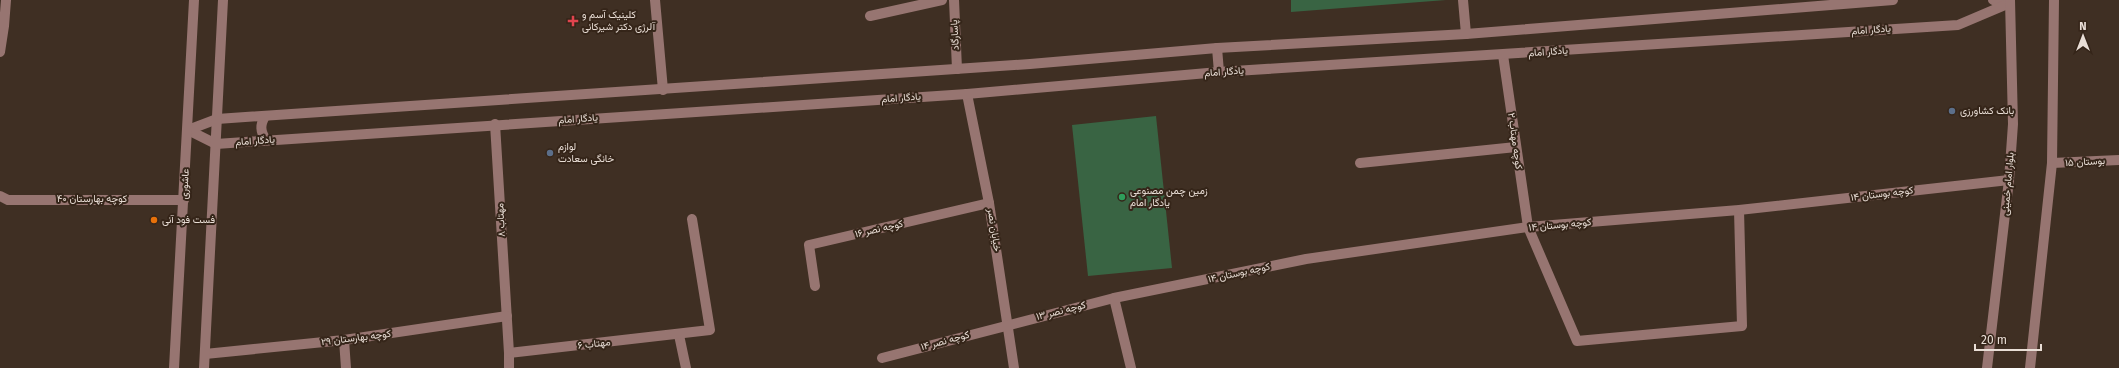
<svg xmlns="http://www.w3.org/2000/svg" width="2119" height="368" font-family="'Fira Sans',Vazirmatn,sans-serif">
  <rect width="100%" height="100%" fill="#3f2f23"/>
  <g fill="#396443">
    <path d="M1291,0H1446L1291,12Z"/>
    <path d="M1156,116L1172,268L1088,276L1072,125Z"/>
  </g>
  <g fill="none" stroke-linecap="round" stroke-linejoin="round">
    <g stroke="#977571" stroke-width="10">
      <path d="M655,0L663,90"/>
      <path d="M954,0L957,69"/>
      <path d="M1463,0L1466,34"/>
      <path d="M1993,0L2010,3"/>
      <path d="M870,16L942,0"/>
      <path d="M1217,48L1219,72"/>
      <path d="M0,52L4,26L6,0"/>
      <path d="M1503,55L1528,227L1577,341L1742,326L1739,210"/>
      <path d="M967,94L989,203L1014,368"/>
      <path d="M265,116C260,125 260,131 266,140"/>
      <path d="M495,124L509,353V368"/>
      <path d="M188,130L216,144L967,94L1219,72L1958,25L2010,3"/>
      <path d="M188,130L217,119L1030,64L1217,48L1466,34L1893,0"/>
      <path d="M1360,163L1516,147"/>
      <path d="M2052,163L2119,160"/>
      <path d="M0,196L8,200H184"/>
      <path d="M815,286L809,245L989,203"/>
      <path d="M1114,298L1131,368"/>
      <path d="M679,335L686,368"/>
      <path d="M344,340L346,368"/>
      <path d="M509,353L710,330L692,219"/>
      <path d="M205,354L344,340L507,316"/>
      <path d="M882,358L1114,298L1306,259L1528,227L1739,210L2009,180"/>
      <path d="M174,368L194,0"/>
      <path d="M204,368L223,0"/>
      <path d="M1987,368L2009,180L2013,124L2010,0"/>
      <path d="M2030,368L2052,163L2054,0"/>
    </g>
  </g>
  <path fill="#e0444e" stroke="#352519" stroke-width="1.5" d="M571 15h4v4h4v4h-4v4h-4v-4h-4v-4h4z"/>
  <g fill="#5c6f8a" stroke="#352519" stroke-width="1.5">
    <circle cx="1952" cy="111" r="4"/>
    <circle cx="550" cy="153" r="4"/>
  </g>
  <circle fill="#2e9e5b" stroke="#352519" stroke-width="1.5" cx="1122" cy="197" r="4"/>
  <circle fill="#e8710a" stroke="#352519" stroke-width="1.5" cx="154" cy="220" r="4"/>
  <g text-anchor="middle" dominant-baseline="central" stroke-width="4" stroke-linejoin="round" paint-order="stroke">
    <g font-size="10" fill="#e9ded6" stroke="#352519" text-anchor="start">
      <text x="582" y="15">کلینیک آسم و<tspan x="582" dy="12">آلرژی دکتر شیرکانی</tspan></text>
      <text x="1960" y="111">بانک کشاورزی</text>
      <text x="558" y="147">لوازم<tspan x="558" dy="12">خانگی سعادت</tspan></text>
      <text x="1130" y="191">زمین چمن مصنوعی<tspan x="1130" dy="12">یادگار امام</tspan></text>
      <text x="162" y="220">فست فود آنی</text>
    </g>
    <g font-size="10" fill="#e9ded6" stroke="#352519">
      <text transform="translate(1871 30) rotate(-4)">یادگار امام</text>
      <text transform="translate(955 35) rotate(-93)">پاسارگاد</text>
      <text transform="translate(1548 52) rotate(-4)">یادگار امام</text>
      <text transform="translate(1224 72) rotate(-4)">یادگار امام</text>
      <text transform="translate(901 98) rotate(-4)">یادگار امام</text>
      <text transform="translate(578 119) rotate(-4)">یادگار امام</text>
      <text transform="translate(255 141) rotate(-4)">یادگار امام</text>
      <text transform="translate(1515 141) rotate(82)">کوچه مهتاب ۲</text>
      <text transform="translate(2085 162) rotate(-3)">بوستان ۱۵</text>
      <text transform="translate(185 184) rotate(-87)">عاشوری</text>
      <text transform="translate(2008 184) rotate(-85)">بلوار امام خمینی</text>
      <text transform="translate(1882 194) rotate(-7)">کوچه بوستان ۱۴</text>
      <text x="92" y="199">کوچه بهارستان ۴۰</text>
      <text transform="translate(501 220) rotate(-93)">مهتاب ۸</text>
      <text transform="translate(1560 225) rotate(-5)">کوچه بوستان ۱۴</text>
      <text transform="translate(879 229) rotate(-13)">کوچه نصر ۱۶</text>
      <text transform="translate(994 230) rotate(81)">خیابان نصر</text>
      <text transform="translate(1239 273) rotate(-12)">کوچه بوستان ۱۴</text>
      <text transform="translate(1061 311) rotate(-14)">کوچه نصر ۱۳</text>
      <text transform="translate(356 338) rotate(-7)">کوچه بهارستان ۲۹</text>
      <text transform="translate(945 341) rotate(-15)">کوچه نصر ۱۴</text>
      <text transform="translate(594 344) rotate(-6)">مهتاب ۶</text>
    </g>
  </g>
  <g transform="translate(2083 36)" stroke="#352519" stroke-width="3" paint-order="stroke">
  <path d="M0-3L7 15L0 10L-7 15Z" fill="#e9ded6"/>
  <text y="-6" font-size="11" font-weight="bold" text-anchor="middle" fill="#e9ded6">N</text>
  </g>
  <path d="M1975 344v6h66v-6" fill="none" stroke="#e9ded6" stroke-width="2"/>
  <text x="1981" y="344" font-size="12" fill="#e9ded6" stroke="#352519" stroke-width="3" paint-order="stroke">20 m</text>
</svg>
